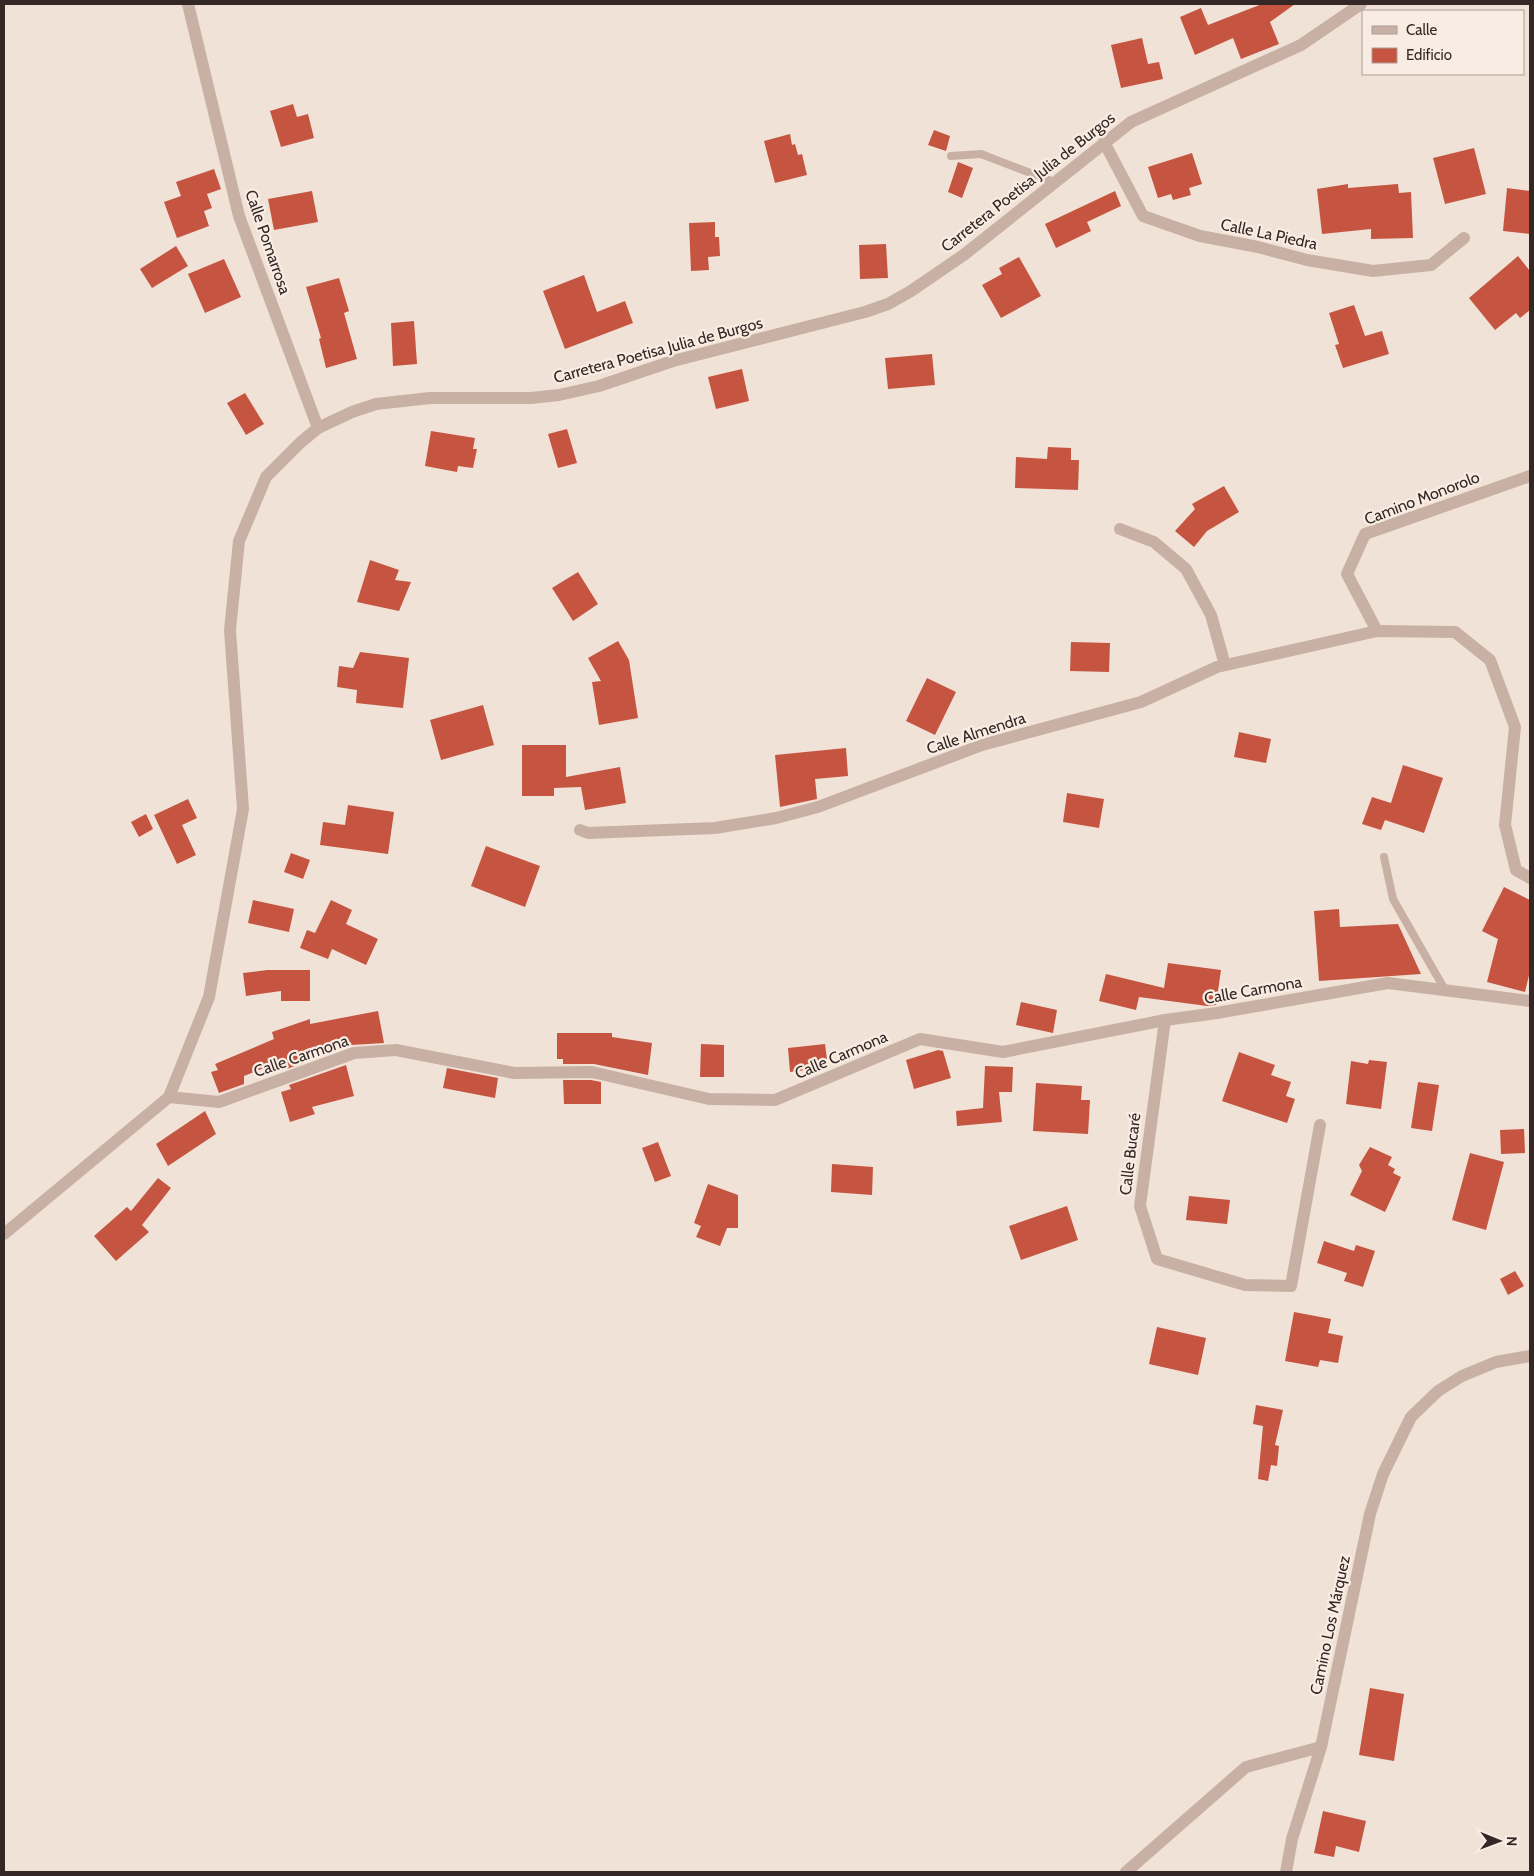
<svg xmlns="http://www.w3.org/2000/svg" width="1534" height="1876" font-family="Cabin,sans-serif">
  <rect width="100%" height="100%" fill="#f1e2d7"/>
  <g fill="#c55540">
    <path d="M1262,4H1295L1270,22L1279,44L1241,59L1233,38L1195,55L1180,17L1201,8L1208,25Z"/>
    <path d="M1142,38L1148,64L1159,62L1163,79L1121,88L1111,45Z"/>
    <path d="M293,104L297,117L308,114L314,138L281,147L270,111Z"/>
    <path d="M934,130L950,136L946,151L928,145Z"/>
    <path d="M790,134L792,145L795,144L798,155L802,154L807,175L775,183L764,141Z"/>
    <path d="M1474,148L1486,194L1445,204L1433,158Z"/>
    <path d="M1192,153L1202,184L1189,188L1191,195L1173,200L1171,194L1158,198L1148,167Z"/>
    <path d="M958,162L973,168L962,198L948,192Z"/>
    <path d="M214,169L221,189L207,194L212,208L204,211L209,226L177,238L164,202L181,196L176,182Z"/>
    <path d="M1348,184V188L1398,184L1399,193L1411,192L1413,238L1371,239V229L1322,234L1317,189Z"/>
    <path d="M1507,188L1530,191V234L1503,231Z"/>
    <path d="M312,191L318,222L274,230L268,199Z"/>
    <path d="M1115,191L1121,206L1087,222L1091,231L1056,248L1045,224Z"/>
    <path d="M715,222V237H719L720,256L708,257L709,270L691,271L689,223Z"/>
    <path d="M886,244L888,278L860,279L859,245Z"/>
    <path d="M176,246L188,266L152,288L140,269Z"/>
    <path d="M1518,256L1530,271V310L1520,318L1516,313L1495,330L1469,298Z"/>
    <path d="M1019,257L1041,296L1001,318L982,285L1002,274L999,268Z"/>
    <path d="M224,259L241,297L205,313L188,274Z"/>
    <path d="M584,275L597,312L625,301L633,323L565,349L543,291Z"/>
    <path d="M339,278L349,311L344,313L357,359L326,368L319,339L321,338L306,287Z"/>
    <path d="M1354,305L1365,336L1382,331L1389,354L1343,368L1335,345L1339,344L1329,313Z"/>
    <path d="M414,321L417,364L393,366L391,323Z"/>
    <path d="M932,354L935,385L888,389L885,358Z"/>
    <path d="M742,369L749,401L716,409L708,377Z"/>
    <path d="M245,393L264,424L246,435L227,403Z"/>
    <path d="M567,429L577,463L558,468L548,434Z"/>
    <path d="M431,431L475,438L473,449H477L473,468L458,466L457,472L425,466Z"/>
    <path d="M1048,447L1071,448V460H1079L1078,490L1015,488L1016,457L1047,459Z"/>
    <path d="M1224,486L1239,512L1207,531L1194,547L1175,531L1195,509L1192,504Z"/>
    <path d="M370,560L399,570L395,580L411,582L399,611L357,602Z"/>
    <path d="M578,572L598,604L573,621L552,588Z"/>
    <path d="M618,641L629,660L638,718L599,725L592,682L601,681L588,658Z"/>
    <path d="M1071,642L1110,643L1109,672L1070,671Z"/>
    <path d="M360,652L409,658L403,708L356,703L357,690L337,687L339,666L353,668Z"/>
    <path d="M927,678L956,692L935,735L906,721Z"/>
    <path d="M483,705L494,745L441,760L430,720Z"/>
    <path d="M1239,732L1271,739L1266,763L1234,757Z"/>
    <path d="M522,745H566V777L620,767L626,803L585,810L581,787L554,788V796H522Z"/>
    <path d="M846,748L848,776L815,779L817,799L780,807L775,755Z"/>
    <path d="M1403,765L1443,778L1424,833L1385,820L1381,830L1362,824L1372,797L1391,803Z"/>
    <path d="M1067,793L1104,799L1099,828L1063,822Z"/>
    <path d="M188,799L197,818L182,825L196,855L177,864L154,815Z"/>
    <path d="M348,805L394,812L388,854L320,845L323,822L345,825Z"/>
    <path d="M146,814L153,829L139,837L131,822Z"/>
    <path d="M486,846L540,866L525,907L471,886Z"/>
    <path d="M291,853L310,860L303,879L284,872Z"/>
    <path d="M1504,887L1530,900V971L1525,992L1487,982L1498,939L1482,931Z"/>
    <path d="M253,900L294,909L289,932L248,923Z"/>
    <path d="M331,900L352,910L346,924L378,939L366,965L332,949L328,959L300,948L307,930L315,933Z"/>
    <path d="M1339,909L1340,927L1398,924L1421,974L1319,981L1314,911Z"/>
    <path d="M1168,963L1221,970L1216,1005L1207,1006L1139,997L1136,1010L1099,1001L1106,974L1164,988Z"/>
    <path d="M267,970H310V1001H281V991L246,996L243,973Z"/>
    <path d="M1021,1002L1057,1010L1053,1033L1016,1025Z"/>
    <path d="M378,1011L384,1043L351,1045L284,1070L281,1061L244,1076V1084L219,1093L211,1072L218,1070L215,1064L274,1039L272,1032L310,1019V1024Z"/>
    <path d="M557,1033H612V1037L652,1043L648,1075L594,1064H563V1059H557Z"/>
    <path d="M701,1044L724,1045V1077H700Z"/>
    <path d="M825,1044L828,1067L790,1072L788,1048Z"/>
    <path d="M938,1050L943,1051L951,1078L914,1089L906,1060Z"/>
    <path d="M1239,1052L1275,1065L1271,1075L1291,1082L1286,1096L1295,1099L1287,1123L1222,1101Z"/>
    <path d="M1369,1060L1387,1062L1381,1109L1346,1104L1351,1061L1368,1064Z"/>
    <path d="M346,1065L354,1096L312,1107L315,1114L290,1122L281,1092L291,1089L289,1085Z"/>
    <path d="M985,1066L1013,1067L1012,1092H999L1002,1122L957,1126L956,1111L983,1108Z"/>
    <path d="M447,1068L498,1078L495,1098L443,1088Z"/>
    <path d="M563,1080H591L601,1082V1104H564Z"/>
    <path d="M1418,1082L1439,1085L1432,1131L1411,1128Z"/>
    <path d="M1036,1083L1082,1086L1081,1100H1090L1088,1134L1033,1131Z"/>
    <path d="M205,1111L216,1134L168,1166L156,1144Z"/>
    <path d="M1524,1129L1525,1153L1501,1154L1500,1130Z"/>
    <path d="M658,1142L671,1176L655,1182L642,1148Z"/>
    <path d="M1370,1147L1392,1157L1388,1165L1395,1169L1393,1173L1401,1177L1385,1212L1350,1195L1362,1171L1359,1165Z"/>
    <path d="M1470,1153L1504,1162L1486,1230L1452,1220Z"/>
    <path d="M832,1164L873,1167L872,1195L831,1192Z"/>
    <path d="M158,1178L171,1188L142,1225L149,1232L116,1261L94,1236L127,1207L131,1211Z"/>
    <path d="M708,1184L738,1195V1228H727L720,1246L696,1237L701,1226L694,1223Z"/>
    <path d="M1189,1196L1230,1200L1227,1224L1186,1220Z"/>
    <path d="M1067,1206L1078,1240L1021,1260L1009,1226Z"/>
    <path d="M1324,1241L1354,1251L1356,1245L1375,1251L1363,1287L1344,1281L1347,1273L1317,1263Z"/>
    <path d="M1515,1271L1524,1286L1508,1295L1500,1279Z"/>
    <path d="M1294,1312L1331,1319L1328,1333L1343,1336L1338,1363L1320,1360L1318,1367L1285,1361Z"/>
    <path d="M1157,1327L1206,1338L1198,1375L1149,1364Z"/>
    <path d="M1256,1405L1283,1410L1275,1445L1279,1446L1277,1466L1271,1465L1268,1481L1258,1479L1263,1426L1253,1424Z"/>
    <path d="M1370,1688L1404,1694L1394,1761L1359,1755Z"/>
    <path d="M1323,1811L1366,1821L1359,1852L1336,1846L1334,1857L1314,1853Z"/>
  </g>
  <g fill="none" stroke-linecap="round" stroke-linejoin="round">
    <g stroke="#c8b1a4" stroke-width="8">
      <path d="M951,156L981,154L1054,182"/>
      <path d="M1384,857L1393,899L1445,990"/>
    </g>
    <g stroke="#c8b1a4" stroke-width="12">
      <path d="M188,4L239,216L318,428"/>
      <path d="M1104,142L1143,216L1200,236L1258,247L1307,260L1373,271L1431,265L1464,238"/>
      <path d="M1120,529L1154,542L1186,569L1211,615L1225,665"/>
      <path d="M1377,631L1347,574L1365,534L1530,476"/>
      <path d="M580,830L588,833L715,828L776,818L818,807L982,745L1141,702L1217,667L1377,631L1455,632L1490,660L1515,727L1505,825L1516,870L1530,878"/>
      <path d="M1165,1020L1140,1206L1157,1259L1245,1285L1291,1286L1320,1125"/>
      <path d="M169,1097L219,1102L354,1053L396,1050L514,1073L592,1072L709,1099L775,1100L920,1039L1003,1052L1165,1020L1217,1013L1388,983L1530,1001"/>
      <path d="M1126,1872L1246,1767L1321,1747"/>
      <path d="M1286,1872L1292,1839L1321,1747L1370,1514L1383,1474L1411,1417L1438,1391L1462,1376L1496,1362L1530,1356"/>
    </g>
    <path stroke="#c8b1a4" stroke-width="12" d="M4,1234L169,1097L209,997L243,809L230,630L239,541L266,477L301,442L318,428L352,412L376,404L430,398H531L559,395L599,386L673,361L865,312L888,304L911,291L965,254L1131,122L1301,45L1361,4"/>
  </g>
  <g text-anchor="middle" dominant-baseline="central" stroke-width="4.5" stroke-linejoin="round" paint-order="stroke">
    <g font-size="16" fill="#332825" stroke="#f9ede3">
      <text transform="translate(1028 182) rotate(-38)">Carretera Poetisa Julia de Burgos</text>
      <text transform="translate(1269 234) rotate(12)">Calle La Piedra</text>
      <text transform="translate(268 242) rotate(71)">Calle Pomarrosa</text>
      <text transform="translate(658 350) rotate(-15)">Carretera Poetisa Julia de Burgos</text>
      <text transform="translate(1422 498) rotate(-21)">Camino Monorolo</text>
      <text transform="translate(976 733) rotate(-18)">Calle Almendra</text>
      <text transform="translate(1253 990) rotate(-10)">Calle Carmona</text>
      <text transform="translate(841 1055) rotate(-23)">Calle Carmona</text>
      <text transform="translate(301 1056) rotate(-19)">Calle Carmona</text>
      <text transform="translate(1130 1154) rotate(-83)">Calle Bucaré</text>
      <text transform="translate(1330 1625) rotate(-78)">Camino Los Márquez</text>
    </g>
  </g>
  <rect width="1534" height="1876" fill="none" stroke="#332825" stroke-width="10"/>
  <rect x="1362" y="10" width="162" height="65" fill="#f9ede3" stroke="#aa9e97"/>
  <rect x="1372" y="26" width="25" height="8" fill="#c8b1a4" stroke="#aa9e97"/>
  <text x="1406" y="35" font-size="15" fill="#332825">Calle</text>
  <rect x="1372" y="48" width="25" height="15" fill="#c55540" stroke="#aa9e97"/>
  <text x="1406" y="60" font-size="15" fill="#332825">Edificio</text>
  <g transform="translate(1499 1841) rotate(91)" stroke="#f9ede3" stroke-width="4" paint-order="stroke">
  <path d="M0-4L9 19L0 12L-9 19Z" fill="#332825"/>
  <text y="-8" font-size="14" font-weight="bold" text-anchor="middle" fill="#332825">N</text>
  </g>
</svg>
